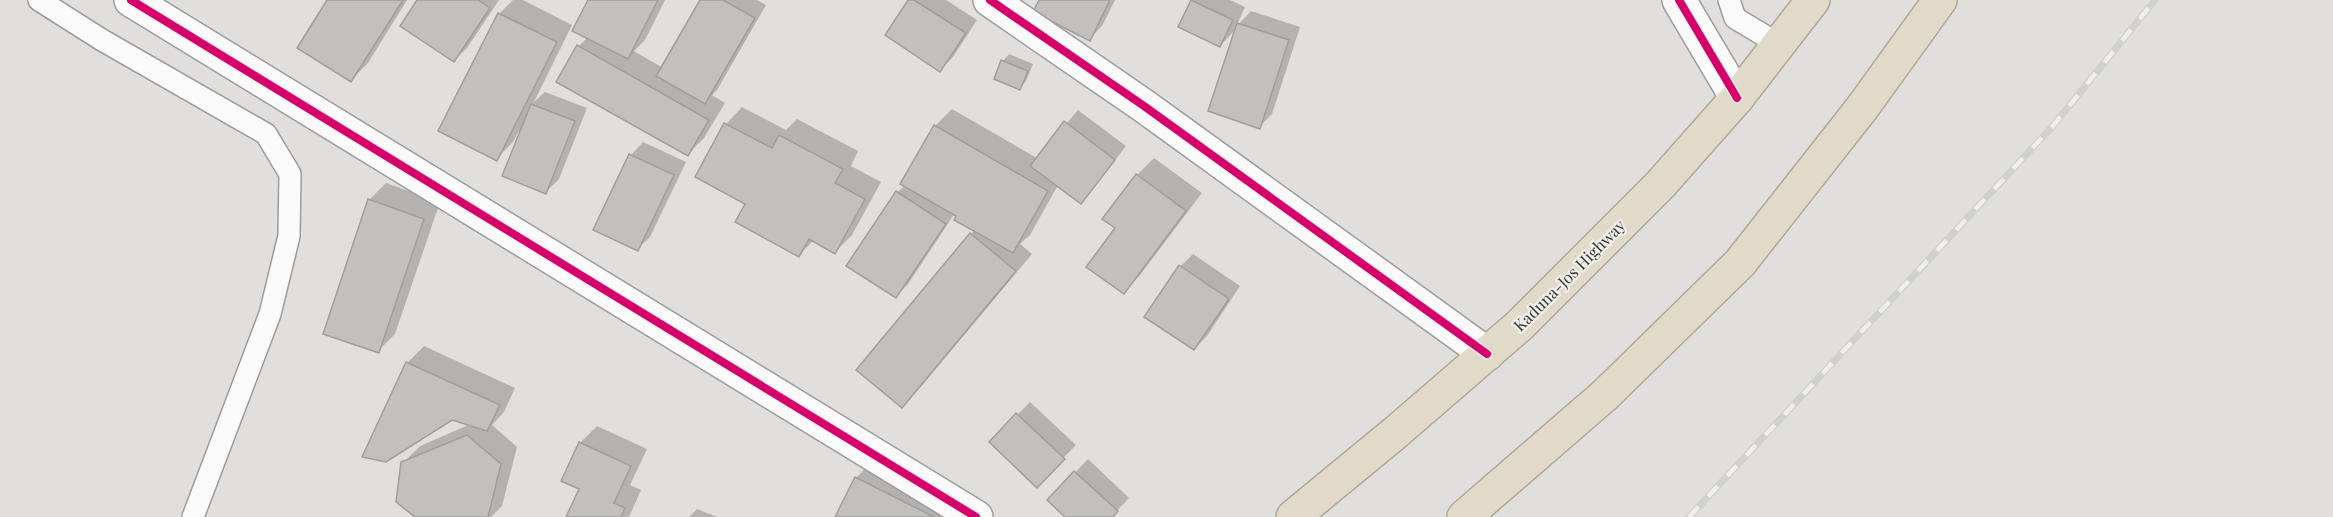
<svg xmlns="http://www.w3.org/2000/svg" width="2333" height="517" font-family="'Playfair Display',serif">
  <rect width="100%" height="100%" fill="#e0dfde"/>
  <g fill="#0003">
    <path d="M329,0H407L368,63L351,80Z"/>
    <path d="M419,0H499L467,48L454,60Z"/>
    <path d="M513,0H523L572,25L534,102L545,92L587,108L559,179L546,192L521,132L519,131L513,142L496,159L440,131L499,14Z"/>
    <path d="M590,0H665L645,40L634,51L663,68L702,0H757L766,5L717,90L712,95L725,103L704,138L687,155L579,46L588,37Z"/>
    <path d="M910,0H946L977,20L953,57L940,70Z"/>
    <path d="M1041,0H1115L1102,26L1089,39Z"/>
    <path d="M1193,0H1230L1245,7L1236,27L1251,11L1300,27L1272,114L1259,127L1237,28L1220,46Z"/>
    <path d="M1009,54L1033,64L1026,81L1020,88L1003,61Z"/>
    <path d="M742,107L786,130L797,119L858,151L851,166L881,182L852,235L835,252L814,240L799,255L747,203L726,124Z"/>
    <path d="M952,109L1037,158L1078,110L1126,146L1093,189L1081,202L1058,185L1030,235L1020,244L1032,254L919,389L902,406L971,234L975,230L955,213L908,284L896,296L898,192L905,185L935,126Z"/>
    <path d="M643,142L686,162L650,237L637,249L595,229L631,155Z"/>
    <path d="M1154,158L1202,193L1140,275L1124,292L1117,228L1104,218L1137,175Z"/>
    <path d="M386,183L440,202L395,334L378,351L369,200Z"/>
    <path d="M1193,254L1240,286L1207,336L1194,349L1181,266Z"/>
    <path d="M424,346L515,388L504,412L492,425L517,447L502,506L491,517H418L403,463L420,446L471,424L407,363Z"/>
    <path d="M1030,402L1076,445L1037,485L991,442Z"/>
    <path d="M597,426L647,449L630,485L641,490L629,517H567L581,488L580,443Z"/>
    <path d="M1088,459L1129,498L1111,517H1067L1049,500Z"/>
    <path d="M873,461L967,517H837L856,478Z"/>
    <path d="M697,509L717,517H689Z"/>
  </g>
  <g fill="#c1c0bf" stroke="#9f9e9d" stroke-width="1.5">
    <path d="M327,0H403L351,82L297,48Z"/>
    <path d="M417,0H478L490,8L454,62L400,26Z"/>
    <path d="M588,0H658L628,59L572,31Z"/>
    <path d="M700,0H723L755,18L705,104L656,76Z"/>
    <path d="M908,0H914L966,33L940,72L885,35Z"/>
    <path d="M1039,0H1110L1090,41L1033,12Z"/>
    <path d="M1191,0L1233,20L1220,47L1178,27Z"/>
    <path d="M498,13L557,42L497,161L438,131Z"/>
    <path d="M1237,23L1289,40L1260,129L1208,111Z"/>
    <path d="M577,45L709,120L688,156L556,82Z"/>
    <path d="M1001,60L1028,71L1020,90L994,79Z"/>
    <path d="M531,104L575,121L546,194L502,176Z"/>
    <path d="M1064,121L1115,160L1081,204L1030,166Z"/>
    <path d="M724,123L772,148L779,135L843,169L835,183L865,199L835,254L809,239L799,257L735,222L745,204L695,177Z"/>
    <path d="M934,125L1048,191L1013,253L954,220L956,216L900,184Z"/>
    <path d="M629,154L674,175L638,251L593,230Z"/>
    <path d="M1136,174L1186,211L1124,294L1086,267L1115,228L1102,219Z"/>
    <path d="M896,191L946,224L896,298L846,266Z"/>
    <path d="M368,199L424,219L379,353L323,334Z"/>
    <path d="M970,233L1016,271L902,408L856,370Z"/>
    <path d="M1179,265L1229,299L1194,350L1144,317Z"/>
    <path d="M406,362L500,405L487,431L452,420L386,462L362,457Z"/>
    <path d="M1016,413L1065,459L1037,488L989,442Z"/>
    <path d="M467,435L501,464L488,517H415L396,502L401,462Z"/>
    <path d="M579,442L631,466L614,503L625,508L621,517H566L579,489L561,481Z"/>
    <path d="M1074,471L1118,511L1113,517H1065L1047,500Z"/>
    <path d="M855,477L934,517H835Z"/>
  </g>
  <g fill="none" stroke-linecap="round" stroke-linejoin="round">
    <defs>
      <g id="lane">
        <path d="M39,0L102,40L266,134L290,174L289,236L270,314L193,517"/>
        <path d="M1729,0L1735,18L1780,45"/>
      </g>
      <g id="street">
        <path d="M131,0L976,517"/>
        <path d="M990,0L1144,106L1487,354"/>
        <path d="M1679,0L1737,98"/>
      </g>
      <g id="highway">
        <path d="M1293,517L1395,433L1520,325L1660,185L1737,98L1813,0"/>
        <path d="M1464,517L1605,395L1740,263L1862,108L1940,0"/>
      </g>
    </defs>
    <use href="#lane" stroke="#9d9c9b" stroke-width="24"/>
    <use href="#street" stroke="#9d9c9b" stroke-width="36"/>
    <use href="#highway" stroke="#b0a896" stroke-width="36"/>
    <use href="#lane" stroke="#fafafa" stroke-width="21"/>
    <use href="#street" stroke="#fafafa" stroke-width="33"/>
    <use href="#highway" stroke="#e2dac9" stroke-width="33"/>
    <defs>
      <path id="rail" d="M1689,517L2052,127L2155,0"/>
    </defs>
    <use href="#rail" stroke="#d0d0cf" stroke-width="7"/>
    <use href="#rail" stroke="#efeeea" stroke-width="4.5" stroke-dasharray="14" stroke-linecap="butt"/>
    <defs>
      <g id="cycleway">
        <path d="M131,0L976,517"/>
        <path d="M990,0L1144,106L1487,354"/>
        <path d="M1679,0L1737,98"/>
      </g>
    </defs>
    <use href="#cycleway" stroke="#efeeea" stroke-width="11"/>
    <use href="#cycleway" stroke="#d6006c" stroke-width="8"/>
  </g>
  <g text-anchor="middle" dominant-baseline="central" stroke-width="4.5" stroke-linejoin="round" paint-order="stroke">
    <g font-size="16" fill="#353533" stroke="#efeeea">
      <text transform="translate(1569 275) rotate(-45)">Kaduna-Jos Highway</text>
    </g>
  </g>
</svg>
